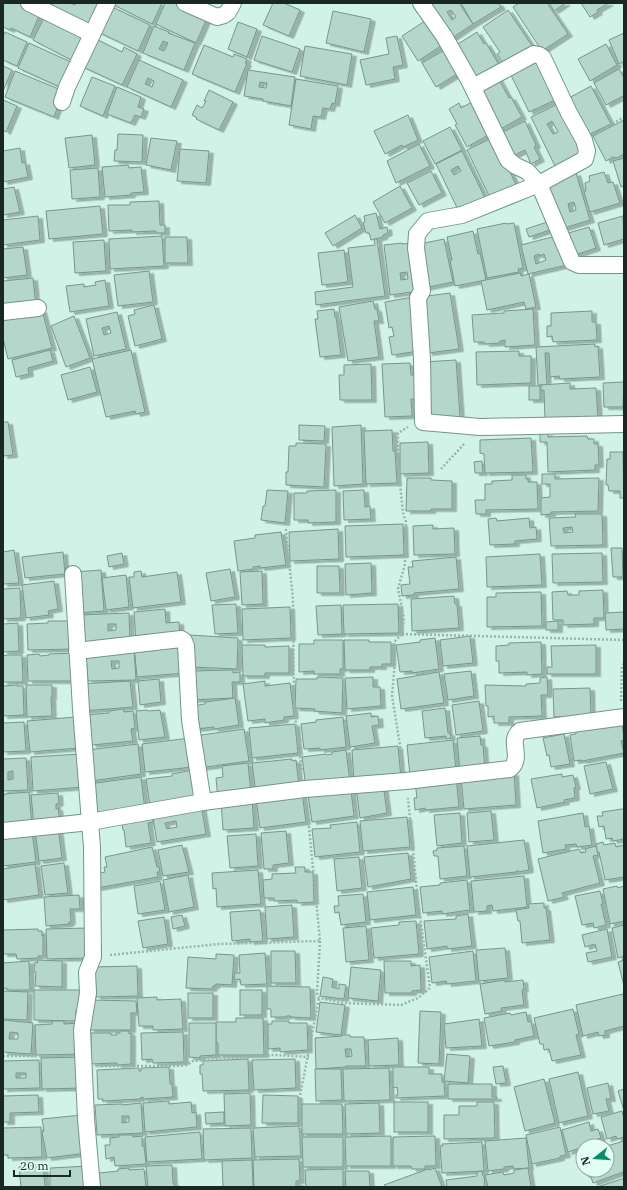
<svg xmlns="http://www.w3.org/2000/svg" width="627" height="1190" font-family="'IBM Plex Serif',serif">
  <defs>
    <filter id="shadow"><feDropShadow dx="4.5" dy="2.5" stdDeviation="0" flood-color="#0004"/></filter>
  </defs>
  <rect width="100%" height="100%" fill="#d0f2e7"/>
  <g fill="#b5d6cb" stroke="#77968c" fill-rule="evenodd" filter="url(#shadow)">
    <path d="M3,3H23L41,11L30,37L11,28L10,30L3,27Z"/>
    <path d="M53,3H70L75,5L76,3H99L90,31L49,11Z"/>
    <path d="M110,3H162L152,24Z"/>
    <path d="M165,3H181L208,16L196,43L156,24Z"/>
    <path d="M273,3H284L300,10L289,36L263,25Z"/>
    <path d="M424,3H459L473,24L449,40ZM451,10L456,17L452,20L447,12Z"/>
    <path d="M461,3H498L501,7L473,24Z"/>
    <path d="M519,3H547L568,34L542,51L513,7Z"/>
    <path d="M549,3H566L554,11Z"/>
    <path d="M581,3H609L597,10L598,12L590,17Z"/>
    <path d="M110,6L150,25L138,51L98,32Z"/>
    <path d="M508,10L534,49L506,68L497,54L500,52L483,27Z"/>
    <path d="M333,11L371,19L364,52L326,43Z"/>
    <path d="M46,14L86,35L73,61L33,40Z"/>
    <path d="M428,19L444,44L418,61L402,36Z"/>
    <path d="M238,22L257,29L247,57L228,49Z"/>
    <path d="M154,26L169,32L168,33L195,43L184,70L143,53ZM163,41L168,43L164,51L159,49Z"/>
    <path d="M5,32L27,42L17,66L3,60V37Z"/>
    <path d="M477,32L484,44L486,43L501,68L476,83L455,46Z"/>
    <path d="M624,33V61L619,64L609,40Z"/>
    <path d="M262,36L300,49L292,72L254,60Z"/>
    <path d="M397,36L403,65L393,67L395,79L366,85L360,60L389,54L386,38Z"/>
    <path d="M94,38L122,52L124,47L137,54L122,85L81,66Z"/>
    <path d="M29,43L73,63L62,88L18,68Z"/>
    <path d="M606,44L617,65L590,81L578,59Z"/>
    <path d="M204,45L233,57L234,54L247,59L245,63H247L235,92L192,74Z"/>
    <path d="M305,46L352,54L347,85L300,76Z"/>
    <path d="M448,48L462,71L436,87L422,63Z"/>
    <path d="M536,58L555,100L529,112L509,71Z"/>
    <path d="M139,60L183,80L171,107L127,87ZM148,78L154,81L152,87L145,84Z"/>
    <path d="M3,66L12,70L3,91Z"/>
    <path d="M619,69L624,78V98L623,96L606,105L594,83Z"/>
    <path d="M248,70L295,77L291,106L263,101V99L244,96ZM260,82L267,83L266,88L259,87Z"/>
    <path d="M15,71L61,90L60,100L54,117L5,97Z"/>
    <path d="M92,77L115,86L103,116L80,106Z"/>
    <path d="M498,78L509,98L511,97L522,117L497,131L475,91Z"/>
    <path d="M296,79L338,86L335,104L332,103L330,109L323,108L321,117L313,116L311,129L289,125Z"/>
    <path d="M591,86L611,124L588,135L567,99Z"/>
    <path d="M117,87L141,97L138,107L144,109L141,117L135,115L131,123L107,114Z"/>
    <path d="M209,90L233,102L219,130L196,119L197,118L192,115L197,105L202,108L206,101H204Z"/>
    <path d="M3,100L17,106L6,132L3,130Z"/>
    <path d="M474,101L492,133L467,147L455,125L457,124L449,109L459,103L461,108Z"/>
    <path d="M558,104L585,151L555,166L531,117ZM552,121L558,132L553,134L547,124Z"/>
    <path d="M408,115L418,140L403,147L402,145L385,154L374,131Z"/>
    <path d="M624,120V154L617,158L613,157L606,161L593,136Z"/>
    <path d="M525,121L536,145L534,147L540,159L531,164L525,150L508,158L497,135Z"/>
    <path d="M450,127L462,150L435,164L423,141Z"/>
    <path d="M118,134L143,135L142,162L114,161L115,150H117Z"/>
    <path d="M92,135L95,165L69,168L65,138Z"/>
    <path d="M494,137L516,185L490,198L467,150Z"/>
    <path d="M151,138L177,141L171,170L146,165Z"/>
    <path d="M419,144L430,166L396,183L387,161Z"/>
    <path d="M20,148L22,163L25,162L28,177L3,182V151Z"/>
    <path d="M180,149L209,151L206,183L177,181Z"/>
    <path d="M462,151L486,200L460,214L436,164ZM458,166L461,171L454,175L451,170Z"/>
    <path d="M624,158V191L623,186L621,187L613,161Z"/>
    <path d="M128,165L129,168L141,167L144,192L131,193V195L105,197L102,167Z"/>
    <path d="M98,168L100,197L72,199L70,170Z"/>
    <path d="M431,171L442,193L419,205L407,183Z"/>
    <path d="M604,172L608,183L613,182L620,203L590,212L584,192L586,191L585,183L590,181L589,176Z"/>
    <path d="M576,173L590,220L561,229L547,182ZM574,202L576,210L570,212L568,204Z"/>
    <path d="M400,186L412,208L385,223L373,202Z"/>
    <path d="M14,187L20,212L3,215V189Z"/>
    <path d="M159,201L160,225H165V233H156V231L132,232V230L109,231L108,205H130V202Z"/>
    <path d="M100,206L103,234L49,239L46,211Z"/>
    <path d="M376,213L380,229L387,227L388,233L383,235V237L371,240L369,233H366L363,223L365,222L364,216Z"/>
    <path d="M355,215L362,228L333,246L325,233Z"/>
    <path d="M38,216L40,240L3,245V220Z"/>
    <path d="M623,216L624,239L604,245L598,223Z"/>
    <path d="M550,221L553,229L529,237L526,229Z"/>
    <path d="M506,223V224L514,223L523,268L518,269L519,272L487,278L477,229Z"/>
    <path d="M589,227L596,248L572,256L565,234Z"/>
    <path d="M473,231L478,254L480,253L486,280L455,286L450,260H452L447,237Z"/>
    <path d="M162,236L164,266L110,269L109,239Z"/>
    <path d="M556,236L567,265L528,274L521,245ZM539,254V256L544,254L546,260L536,264L534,256Z"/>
    <path d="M165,237H187L188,263H165Z"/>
    <path d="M374,239H377L385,296L316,305L315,292L353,287L348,248L375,245Z"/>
    <path d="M444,239L453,282L424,288L420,244Z"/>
    <path d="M104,240L106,271L75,273L73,242Z"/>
    <path d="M402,243V244L413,243L419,291L390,295L384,245ZM407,272L408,279L401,280L400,273Z"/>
    <path d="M23,247L27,275L3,278V249Z"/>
    <path d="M344,250L348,282L322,285L318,253Z"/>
    <path d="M149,271L153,302L118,306L114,275Z"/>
    <path d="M520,273L521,276L529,274L536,307L526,309L524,302L487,310L481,281Z"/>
    <path d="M33,278L36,307L3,310V281Z"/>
    <path d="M105,280L109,306L70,312L66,286L84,284V287L96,285L95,282Z"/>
    <path d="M450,293L459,349L428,353L420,297Z"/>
    <path d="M413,297L419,351L392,355L389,337L394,336L392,327L389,328L385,302Z"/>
    <path d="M373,301L375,309H377L379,321H374L379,357L348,361L339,307Z"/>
    <path d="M154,305L162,339L135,346L128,316L135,314L134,310Z"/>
    <path d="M334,309L335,317H336L341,355L320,357L315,319H318L317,311Z"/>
    <path d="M533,309L535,345L505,347V340L500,341V343L485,344L484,342H474L472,315L504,313V311Z"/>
    <path d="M42,310L52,348L8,359L3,338V320Z"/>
    <path d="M592,311V322H596L597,340L553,342L552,336L547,337V326H551V313Z"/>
    <path d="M117,312L126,349L94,356L86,319ZM109,326L111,333L104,335L102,328Z"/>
    <path d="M74,316L90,358L66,367L51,326Z"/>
    <path d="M595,344V347L598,346L600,377L560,379L559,376L550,377L549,353H545L547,385H538L536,347Z"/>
    <path d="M50,350L53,361L28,368L29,374L16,377L12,360Z"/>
    <path d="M131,350L145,412L136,414L135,411L106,417L92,359Z"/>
    <path d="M519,351V356H531V383L477,385L476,352Z"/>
    <path d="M456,360L460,417L429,420L424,362Z"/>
    <path d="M410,363L411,375H415L416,399H411L412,416L385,417L382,364Z"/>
    <path d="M371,364L372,400H340L339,375H344V365Z"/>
    <path d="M90,367L97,392L68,400L61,375Z"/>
    <path d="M624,382L623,407H604L603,383Z"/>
    <path d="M570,383V389L596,388L598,418L545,421L544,390L541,391V385Z"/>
    <rect x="529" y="386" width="11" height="14"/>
    <path d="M3,422H8L13,455L3,456Z"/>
    <path d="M299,425L325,426L324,441L299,440Z"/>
    <path d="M361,425L363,484L334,486L332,427Z"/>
    <path d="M392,430L393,451H395L397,483L366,484L364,431Z"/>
    <path d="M548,433V437L587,436L588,439H594V444H598L599,465H595V470L548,472L547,442H540V434Z"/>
    <path d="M531,438L533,472L485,473L484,454L480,453V440Z"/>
    <path d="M428,442L429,473L400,474V443Z"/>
    <path d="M296,443L326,444L324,487L286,485V472H288L289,446H296Z"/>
    <path d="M610,452H623L624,498H620V491H609L608,485H606L607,459H610Z"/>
    <path d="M482,461L483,473H475L474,462Z"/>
    <path d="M542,474H555V479L599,478L598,511L551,512V514L541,515V498L550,497V484H542Z"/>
    <path d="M512,475H526V479H528V482H537L538,509L486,510V514H476L475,500H485V484H492V481L512,480Z"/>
    <path d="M407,478H431V480L452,481V509H431V511H406Z"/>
    <path d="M267,490L288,491L285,523L261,520L263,506H265Z"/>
    <path d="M336,490V522L308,523V520H294V493H307V491Z"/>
    <path d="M364,490L365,507L370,506L371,519L344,520L343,491Z"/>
    <path d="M575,514H602L603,545L551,546L549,518L576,517ZM572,527L573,532L564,533L563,528Z"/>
    <path d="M496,518L497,521L529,518L530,528L536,527L537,539L515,541V544L490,545L488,519Z"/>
    <path d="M403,524L404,555L346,557L345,526Z"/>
    <path d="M433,525V529L454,528L455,554L414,555L413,526Z"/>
    <path d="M338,529L339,559L290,561L289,532Z"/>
    <path d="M281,532L286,565L260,568V566L253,567V569L238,571L234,541L255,538V535Z"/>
    <path d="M611,548H622L623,577H613Z"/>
    <path d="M14,550L19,583L3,584V552Z"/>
    <path d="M63,552L65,574L25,578L22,557Z"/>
    <path d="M122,553L124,564L109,567L107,556Z"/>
    <path d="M602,553L603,582L553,583L552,554Z"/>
    <path d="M540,554L542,585L487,587L486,557Z"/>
    <path d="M456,557L459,589L414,593V595L402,596L401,585L410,584L408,567H413L412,561Z"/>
    <path d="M371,563L372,593L346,595L345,564Z"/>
    <path d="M317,566H339L340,593H317Z"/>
    <path d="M230,569L235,597L211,601L206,573Z"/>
    <path d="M101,570L104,611L77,613L74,572Z"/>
    <path d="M141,571L142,577L177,572L181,602L133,608L129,577H134V572Z"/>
    <path d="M262,571L263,604L242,605L240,572Z"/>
    <path d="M126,575L129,607L106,610L102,578Z"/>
    <path d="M54,581L58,609L48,611L49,615L26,618L22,585Z"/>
    <path d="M20,588L21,618L3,619V589Z"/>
    <path d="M603,590L604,618H594V624L563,625V620H553L552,592L567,591L568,595H579V591Z"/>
    <path d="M541,592L542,626L487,627V597H496V593Z"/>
    <path d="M454,596L455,604H457L459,628L412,631L411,599Z"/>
    <path d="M236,604L238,633L215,634L212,605Z"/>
    <path d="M398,604L399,633L344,634L343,605Z"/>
    <path d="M341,605L342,634L318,635L316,606Z"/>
    <path d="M290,607L291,638L243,640L242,609Z"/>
    <path d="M165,609L166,623L179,622L180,638L136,642L134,612Z"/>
    <path d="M624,612V629L606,630L605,613Z"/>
    <path d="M129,613L130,643L80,645L79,615ZM108,624H116V630L108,631Z"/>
    <path d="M48,621H74L75,649L28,650L27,624L48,623Z"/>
    <path d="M558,621V630H546V622Z"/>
    <path d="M18,623L19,651L3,652V624Z"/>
    <path d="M190,635L238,638L237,669L192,667L189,663Z"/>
    <path d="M470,636L473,663L443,666L440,640Z"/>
    <path d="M435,638L439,669L412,673V671L400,672L396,645L420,642V640Z"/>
    <path d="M314,640H343V669H340V674H314V671L299,672V644H314Z"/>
    <path d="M344,640H369V642H391V664H382V667H370V670H345Z"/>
    <path d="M182,641L185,673L137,677L134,646Z"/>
    <path d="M541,642L542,674L527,675V672L499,673V661H496V646L509,645V643Z"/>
    <path d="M242,645H265V647L289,646V673H265V676H243Z"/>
    <path d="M596,645V674H547V667H552L551,646Z"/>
    <path d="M134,648L136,680L88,681L86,656ZM111,661H119V668L112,669Z"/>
    <path d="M77,653V681H28L27,655L39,654L40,656L49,655V654Z"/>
    <path d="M8,655H22L23,682H3V656Z"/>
    <path d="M233,670V673L240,672V682H232L233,698L190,700V671Z"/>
    <path d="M471,671L474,696L448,700L444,674Z"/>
    <path d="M439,672L444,703L401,709L397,679Z"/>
    <path d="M317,677L343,678L342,713L314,711L315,709L295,708L296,679H317Z"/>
    <path d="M373,677V687H380L381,706L347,709L345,678Z"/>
    <path d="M547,677L548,695H541L542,716L509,717V723H494V716L488,717V706H486L485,685L526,686V684L540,683V678Z"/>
    <path d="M159,679L161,702L140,705L138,681Z"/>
    <path d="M130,681L133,707L82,711L80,684Z"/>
    <path d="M265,681V686L290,683L294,716L284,717V720L265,723V719L248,721L243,684Z"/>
    <path d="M17,685V686H23L24,715L3,716V686Z"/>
    <path d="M26,685H52V697H51L52,716L27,717Z"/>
    <path d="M590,688L591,716L554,717L553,689Z"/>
    <path d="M235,698L239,725L214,729V727L196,729L193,706L205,704V702Z"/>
    <path d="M479,701L483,731L456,735L452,705Z"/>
    <path d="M445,708L448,733H450L451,738L446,739V736L425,738L422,711Z"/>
    <path d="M123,709L124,712L133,711L135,728L131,729L133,741L92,745L84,715L109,713V711Z"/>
    <path d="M147,710L148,711L160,710L165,737L139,740L136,711Z"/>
    <path d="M371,713V717L378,716L379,725L372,726L375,743L350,747L346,716Z"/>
    <path d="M76,717L79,748L30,752L27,721Z"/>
    <path d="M343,717L346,747L320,750V748L304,749L301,724L316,722V720Z"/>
    <path d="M24,722L26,751L3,752V723Z"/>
    <path d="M622,722L624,740L621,741L624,753L582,761V760L574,761L570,735L576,734V731Z"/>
    <path d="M295,724L298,753L252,758L249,728Z"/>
    <path d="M244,729L249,761L199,768L194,736Z"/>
    <path d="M564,734L570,764L551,767L549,755L547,756L543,738Z"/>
    <path d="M480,736L481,745H483L485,770L460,773L457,738Z"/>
    <path d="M190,738L193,767L145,772L142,744Z"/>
    <path d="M453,740L456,771L410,776L407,745Z"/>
    <path d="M138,744L141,774L91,781L87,750Z"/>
    <path d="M398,746L401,778L354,782L352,750Z"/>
    <path d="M346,750L350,782L306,788L302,757L326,754L327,755L332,754V752Z"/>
    <path d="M80,754L83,787L33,791L31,757Z"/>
    <path d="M26,758L28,790L3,791V759ZM13,771V779L8,780V772Z"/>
    <path d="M292,759V761L296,760L299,786L256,794L252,763Z"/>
    <path d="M606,762L613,789L590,794L584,766Z"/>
    <path d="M248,763L251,794L218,799L216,778L223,777L222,766Z"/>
    <path d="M193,770L198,798L150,806L146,779L172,776V774Z"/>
    <path d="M514,773L516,805L464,809L461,777Z"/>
    <path d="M562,774V777L573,775L576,787L574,788L575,798L564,800L565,802L537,808L531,779Z"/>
    <path d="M456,776L459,807L425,810V808L415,810L414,798H417L415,782Z"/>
    <path d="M141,777L145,810L97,816L88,784Z"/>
    <path d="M383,783L387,813L360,818L356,787Z"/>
    <path d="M351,790L354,816L312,822L308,795Z"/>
    <path d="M29,792L32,826L3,829V797L4,796V794Z"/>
    <path d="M58,793L59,803L56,804V809L58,808L60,822L34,825L31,795Z"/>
    <path d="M302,793L306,822L260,828L256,798Z"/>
    <path d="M252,799L254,828L223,830L221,801Z"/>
    <path d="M201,804L206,834L157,842L152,812ZM176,821L177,827L167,829L165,823Z"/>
    <path d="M622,809H624V839L613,841L612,838L606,839L604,826L599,827L597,816H603L602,812Z"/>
    <path d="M491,811L494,840L469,842L467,813Z"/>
    <path d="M152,813L153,822L148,823L151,843L126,847L124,830H123L121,818Z"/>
    <path d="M460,813L462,843L437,846L434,815Z"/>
    <path d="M583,813L585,827L589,826L592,845L577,847L576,844L565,845L566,849L543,853L538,821Z"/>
    <path d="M407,817L410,847L363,851L360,821Z"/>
    <path d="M357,822L360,852L315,857L312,829L331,828L330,825Z"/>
    <path d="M58,827L62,858L39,861L35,830Z"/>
    <path d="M32,831L36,862L3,866V834Z"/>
    <path d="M286,831L289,863L273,865V869H264L261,833Z"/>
    <path d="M256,834L258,866L230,868L227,836Z"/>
    <path d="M524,840L529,870L518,872V870L516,872L470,877L467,846Z"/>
    <path d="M603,842L604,845L615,843L616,847L624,845V877L605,880L599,852H597L596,844Z"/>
    <path d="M182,845L189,872L163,876L158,850Z"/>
    <path d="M464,846L467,876L440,879L438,856H434L433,851L437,850V848Z"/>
    <path d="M596,846L598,855L593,856L600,883L562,893L564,897L548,901L538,859L579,849L581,853L586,852L585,849Z"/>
    <path d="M152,847L157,867H159L160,872H157L158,877L97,888L95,874L105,872L104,867H107L105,857Z"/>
    <path d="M408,853L411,879L368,887L364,857Z"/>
    <path d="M359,857L362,888L337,891L334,859Z"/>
    <path d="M64,863L68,893L45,895L41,866Z"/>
    <path d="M35,864L39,895L3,900V869Z"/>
    <path d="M295,867H305V872H313L314,902L297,903V900L274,901V898H264L263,880L272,879V874L296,873Z"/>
    <path d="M258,870L261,904L217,907L216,888L213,889L212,873Z"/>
    <path d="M188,875L194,907L169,912L163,880Z"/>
    <path d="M524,876L527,907L493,911L492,905L487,906V911L474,912L471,881Z"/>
    <path d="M467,880L470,910L442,914V911L423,913L420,887L440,885V883Z"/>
    <path d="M160,881L165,910L138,914L134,886Z"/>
    <path d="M624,885V921L610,924L603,889L617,886L618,888L624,886Z"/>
    <path d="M413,887L416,915L370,920L367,892Z"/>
    <path d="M600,891L603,904H601L606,925L594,928L593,923L582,925L575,896Z"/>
    <path d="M363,894L366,922L341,925L339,912L335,913L334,906H339L338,896Z"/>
    <path d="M79,895L80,909H70L71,922H69V924L46,926L44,897Z"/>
    <path d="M544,903V908H546L550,940L522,943L520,921H518L516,910L529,908L528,904Z"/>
    <path d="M292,905L294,937L267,939L265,907Z"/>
    <path d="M260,910L263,941L250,942V939L232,941L230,912Z"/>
    <path d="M468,914L472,946L447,949V946L427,949L424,921L456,919V916Z"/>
    <path d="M182,915L185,926L173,929L171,917Z"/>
    <path d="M164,917L168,944L143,948L138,921Z"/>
    <path d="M416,921L419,954L374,958L371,928L399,925V922Z"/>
    <path d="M624,925V956L618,958L612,928Z"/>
    <path d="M366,926L369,960L346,962L343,928Z"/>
    <path d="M89,928L88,958L47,959L46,929Z"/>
    <path d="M38,929V931H42V936L43,935V956H38V958L17,959L16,954H3V930Z"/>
    <path d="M607,929L612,957L588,962L586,953L597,951L595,944L585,947L582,935Z"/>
    <path d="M505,948L508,978L479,981L476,950Z"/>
    <path d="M271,951H295L296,983H271Z"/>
    <path d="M473,951L476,981L447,984L446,981L432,983L429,957Z"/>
    <path d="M265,953L267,984L241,985L240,979L235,980L234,973H240L239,955Z"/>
    <path d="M216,954L234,955L232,985L216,984L215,986H213L212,989L186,988L188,957L216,959Z"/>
    <path d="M37,960L62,961V987L35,986L36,972H34V970L35,962L38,963Z"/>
    <path d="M624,960V986L618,962Z"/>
    <path d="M29,961L30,990H7V988L3,989V963Z"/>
    <path d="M384,961H411V966L420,965L421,990L412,991V993H385Z"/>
    <path d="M137,966L138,996L96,997V985L93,986V967Z"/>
    <path d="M351,967L381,970L378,1001L348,998Z"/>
    <path d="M323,977L333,979L332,987L339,989V984L346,985L344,999L320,996Z"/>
    <path d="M504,980L505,982L523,980L524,989L522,990L524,1005L501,1008L502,1011L485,1014L480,984Z"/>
    <path d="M267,986L310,987L311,1018L291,1017V1016H286L285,1017H271V1009H267Z"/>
    <path d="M34,990H80V1010H76V1021L34,1020Z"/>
    <rect x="240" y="990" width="22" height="25"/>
    <path d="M3,991L28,992L27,1020L3,1019Z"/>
    <rect x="188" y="993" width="25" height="25"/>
    <path d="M623,994L624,1001V1026L605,1031V1035L599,1036L598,1032L583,1036L576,1005Z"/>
    <path d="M157,997V1000L181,999L183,1029L153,1030V1026H139L137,998Z"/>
    <path d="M90,1000L136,1001L137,1013H131V1030H90Z"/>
    <path d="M320,1002L345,1005L341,1035L316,1032Z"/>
    <path d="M573,1009L579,1034L576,1035L581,1055L552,1061L549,1049L544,1050L543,1044H540L534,1018Z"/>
    <path d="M420,1011L441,1012L439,1064L418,1063Z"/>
    <path d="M526,1012L528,1022L531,1021L534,1036L515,1040V1042L489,1046L484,1018L510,1013L511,1015Z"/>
    <path d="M236,1018H263L264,1055H218V1043H216V1022H236Z"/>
    <path d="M479,1019L482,1046L446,1048L444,1024Z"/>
    <path d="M3,1020L33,1023L31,1054L3,1052ZM10,1032L18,1033V1039H9Z"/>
    <path d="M52,1021H64V1024L80,1023L81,1054L36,1055L35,1025L52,1024Z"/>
    <path d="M272,1021H289V1023H307L308,1050L280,1052V1048L268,1049V1024H272Z"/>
    <path d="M189,1023H216V1055L200,1056V1058L189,1057Z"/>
    <path d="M120,1031H129V1034L131,1033V1064L117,1065V1063L91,1064V1033H111V1035H117L116,1033H120Z"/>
    <path d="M183,1032L184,1062L153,1063L152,1059L142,1060L141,1033Z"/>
    <path d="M342,1035H350V1037H364L366,1066H346V1067L316,1069L315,1038L342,1036ZM345,1049H351L352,1056L346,1057Z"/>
    <path d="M398,1038L399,1065L369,1066L368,1040Z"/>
    <path d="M447,1054L470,1056L468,1083L444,1081Z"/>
    <path d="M82,1057L83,1088L42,1089L41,1058Z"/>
    <path d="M248,1059L249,1090L203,1091L202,1074H200V1065H203V1061Z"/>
    <path d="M295,1059L296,1088L254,1090L252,1060Z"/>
    <path d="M39,1060L40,1088L3,1089V1061ZM16,1073H26V1078H16Z"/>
    <path d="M503,1066L506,1083L496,1084L493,1067Z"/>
    <path d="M169,1067L170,1084H172L173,1097L143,1099V1097L140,1098V1099L103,1101V1099H98L97,1070L139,1068V1071H141V1068Z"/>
    <path d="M393,1067H429V1074H442V1082H444L445,1096L396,1098V1095H398L397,1087L393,1088Z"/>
    <path d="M389,1068L390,1100L344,1101L343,1069Z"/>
    <path d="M315,1069H341L342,1100L316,1101Z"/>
    <path d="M578,1072L588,1116L559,1123L549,1079Z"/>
    <path d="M544,1079L555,1123L525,1131L514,1087Z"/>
    <path d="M608,1083L611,1099H606L609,1111L593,1114L587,1088Z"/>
    <path d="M448,1084H492V1097H497V1099H448Z"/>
    <path d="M624,1089V1111L618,1091Z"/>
    <path d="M250,1093L251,1125L225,1126L224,1094Z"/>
    <path d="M38,1095L39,1112L10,1113V1122H3V1096Z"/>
    <path d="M263,1095L298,1096V1123H262Z"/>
    <path d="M169,1101V1104L191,1102L192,1113L196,1112L197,1127L145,1132L143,1103Z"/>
    <rect x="394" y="1102" width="34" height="30"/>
    <path d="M477,1102H494L495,1138L444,1139V1115H459V1106H477Z"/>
    <path d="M141,1103L143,1133L97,1135L95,1105L122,1104V1105ZM122,1116H129V1122L122,1123Z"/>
    <path d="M379,1103L380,1133L346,1134L345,1104Z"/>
    <path d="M302,1104H342L343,1134H302Z"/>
    <path d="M622,1111L624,1119V1137L617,1139L616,1136L607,1139L601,1117Z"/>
    <path d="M224,1112V1123L206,1124L205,1113Z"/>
    <path d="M82,1115L87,1153L47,1158L42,1132L44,1131L42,1119Z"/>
    <path d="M589,1122L591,1131L598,1129L601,1138L593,1141L594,1144L583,1146V1147L568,1152L562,1130Z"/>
    <path d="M299,1126L301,1156L255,1157L253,1128Z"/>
    <path d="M41,1127L42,1157L8,1158V1155H3V1128Z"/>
    <path d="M560,1127L566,1155L560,1156V1158L532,1164L526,1135Z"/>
    <path d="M251,1128L252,1158L204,1160L203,1129Z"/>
    <path d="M200,1132L202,1159L147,1162L145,1137Z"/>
    <path d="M119,1135H133V1137L142,1136V1146H144L146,1164L115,1166L114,1157L106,1159L105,1145H110V1138L119,1137Z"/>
    <path d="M391,1136V1166H346L345,1137Z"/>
    <path d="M435,1136L436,1166H425V1169H412L411,1166H393V1137Z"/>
    <path d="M302,1137H343V1167H303Z"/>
    <path d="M526,1138L529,1168L514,1169L513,1166L504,1167V1169L488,1171L485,1141Z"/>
    <path d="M624,1141V1174L623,1172L593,1183L591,1177H589L586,1170H607V1146Z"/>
    <path d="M482,1142L484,1171L442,1173L440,1146H443L442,1144Z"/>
    <path d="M299,1159L300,1181H296V1187H254L253,1160Z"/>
    <path d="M252,1160L253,1187H223L222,1161Z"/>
    <path d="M43,1164L45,1187H21L19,1167Z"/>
    <path d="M172,1165L173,1183H174V1187H148L146,1166Z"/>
    <path d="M89,1166V1187H50V1168Z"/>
    <path d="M129,1168V1170L144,1169L146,1187H101L99,1173L118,1171V1169Z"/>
    <path d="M435,1168L442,1187H385L384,1185L428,1169L429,1170Z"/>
    <path d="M528,1168L531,1187H488L485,1175L503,1172L504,1175L514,1173V1170Z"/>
    <path d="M343,1169V1187H306L305,1170Z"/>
    <path d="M345,1171H369L370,1187H346Z"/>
    <path d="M482,1171L483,1176H484L485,1187H447L446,1180L477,1176V1172Z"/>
    <path d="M622,1179H624V1187H597Z"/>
  </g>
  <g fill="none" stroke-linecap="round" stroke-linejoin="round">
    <defs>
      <g id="minor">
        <path d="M29,3L92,34"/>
        <path d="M185,3L217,17L224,15L228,12L233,3"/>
        <path d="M421,3L444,36L469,80L508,160L516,166L527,171L539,184L572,262L579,265H624"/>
        <path d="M473,87L534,54L539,55L543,58L569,113L584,140L587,151L585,159L539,184L462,215L428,221L417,234L416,248L422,291L418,298L422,359L423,422L480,427L624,424"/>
        <path d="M62,102L67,87L107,3"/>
        <path d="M3,312L38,308"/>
        <path d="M73,574L81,709L92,847L93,957L87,972L88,993L82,1030L86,1119L92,1187"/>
        <path d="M77,651L181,639L184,641L186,646L190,720L203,802"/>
        <path d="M3,831L90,822L203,802L305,789L406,781L510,769C524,757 507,741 520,731L624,717"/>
      </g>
    </defs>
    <use href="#minor" stroke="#749489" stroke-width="18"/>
    <g stroke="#99b4ac" stroke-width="2.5" stroke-dasharray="2 2" stroke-linecap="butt">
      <path d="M599,132L624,117"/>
      <path d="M441,469L465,443"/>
      <path d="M286,529L293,600L294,708L302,772"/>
      <path d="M402,634L624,640"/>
      <path d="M621,701L622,667L624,663"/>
      <path d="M403,764L392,696L395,661L394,642L402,634L404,618L398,589L405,564L406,522L403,513L398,464V433L408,427"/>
      <path d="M320,941L317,993L319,998L344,1003L401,1005L418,998L430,988L418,901L408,798"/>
      <path d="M110,955L219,944L320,941L307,806"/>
      <path d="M3,1056H66"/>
      <path d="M101,1066H180L187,1065L193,1061L275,1055L309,1057"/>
      <path d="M302,1187L300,1125V1096L319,998"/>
    </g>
    <use href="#minor" stroke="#fff" stroke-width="16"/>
  </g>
  <rect width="627" height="1190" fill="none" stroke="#1b2723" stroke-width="8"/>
  <g transform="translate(595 1158) rotate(253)"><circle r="19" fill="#e3fef4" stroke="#93a8a0"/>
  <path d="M0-3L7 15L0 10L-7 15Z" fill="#0b8c71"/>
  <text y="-6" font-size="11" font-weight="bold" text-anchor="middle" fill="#1b2723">N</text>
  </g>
  <path d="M14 1170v6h56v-6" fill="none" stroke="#1b2723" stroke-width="2"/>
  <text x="20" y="1170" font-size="12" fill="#1b2723" stroke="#e3fef4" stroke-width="3" paint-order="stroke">20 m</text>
</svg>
